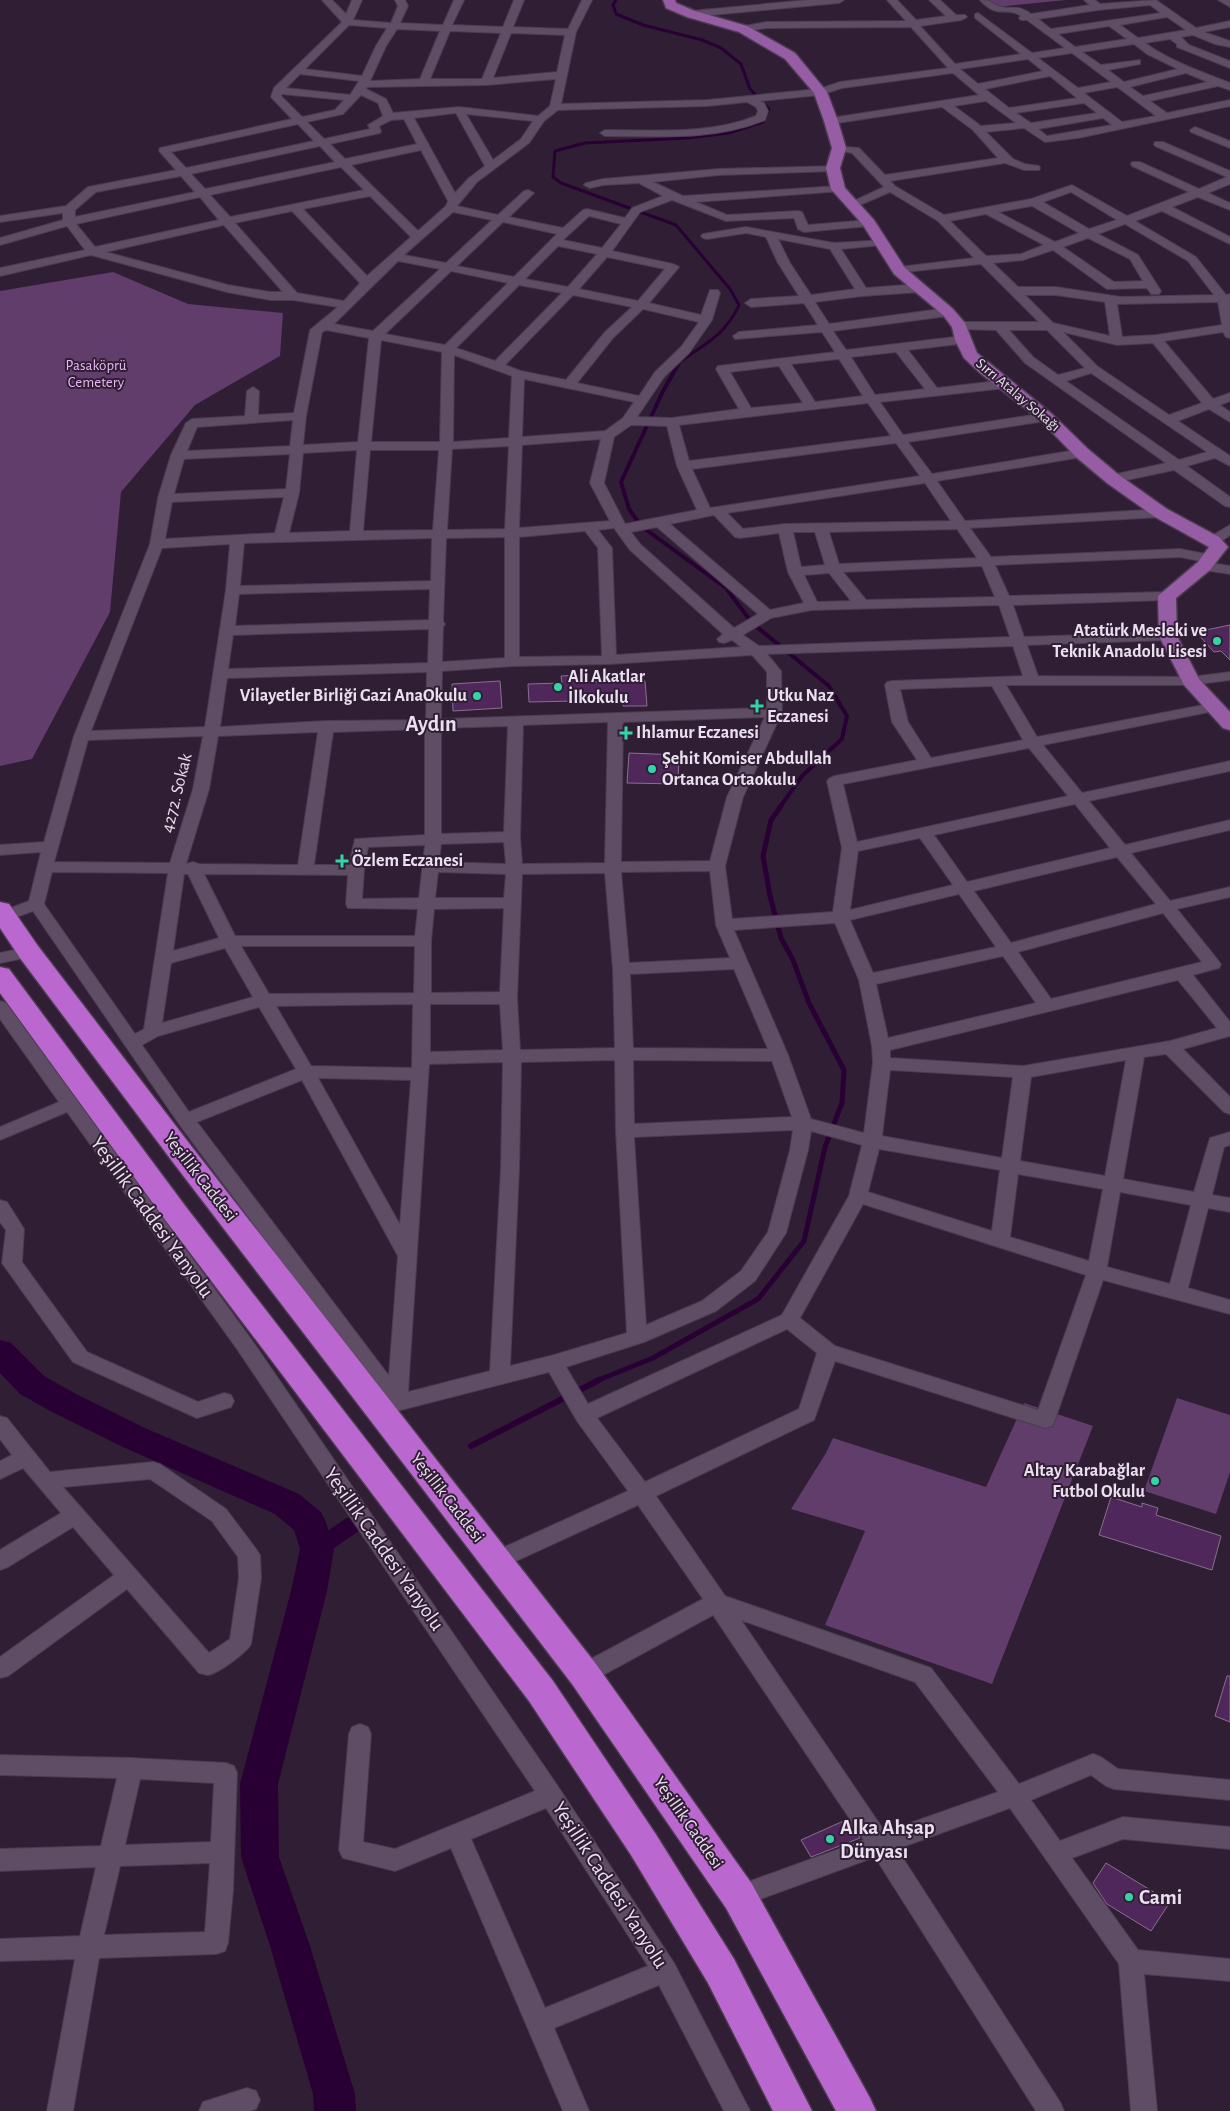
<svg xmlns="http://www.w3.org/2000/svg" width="1230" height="2111" font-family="'Alegreya Sans',sans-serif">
  <rect width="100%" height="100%" fill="#301e34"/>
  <g fill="#603d6a">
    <path d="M988,0H1066L996,7Z"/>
    <path d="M113,272L188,304L283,313L280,356L195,405L121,492L110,612L32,759L0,766V291Z"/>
    <path d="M1177,1398L1230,1415V1472L1216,1514L1144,1491Z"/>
    <path d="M1024,1403L1093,1426L992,1684L825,1625L865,1531L791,1509L826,1453L833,1438L986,1487Z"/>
  </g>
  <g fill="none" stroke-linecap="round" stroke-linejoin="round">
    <path stroke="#290033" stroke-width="3" d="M616,0L613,5L616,14L643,25L702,40L721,48L741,64L750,89L769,109L763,122L729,133L688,138L585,143L555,151L553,177L561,183L676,225L730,289L739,305C728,330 711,341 688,356"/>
    <path stroke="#290033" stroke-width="4" d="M690,354L680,361L662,393L621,482L629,509L641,526L726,588L752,623L829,686L847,716L842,739L802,776L780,807"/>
    <path stroke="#290033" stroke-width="5" d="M596,1381L653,1358L758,1299L804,1241L825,1147L842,1103L844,1070L809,1003L793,960L781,938L770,896L763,856L771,820L781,806"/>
    <path stroke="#290033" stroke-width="6" d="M471,1446L599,1380"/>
    <path fill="#290033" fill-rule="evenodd" d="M352,1516L359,1519L362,1525L359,1531L324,1555L317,1558L310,1555L306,1549L310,1543L345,1519Z"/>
    <path fill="#290033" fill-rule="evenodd" d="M0,1340L11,1343L44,1376L76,1394L147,1429L299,1494L321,1512L326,1522L334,1549L327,1591L278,1784L279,1857L310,1946L355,2094L356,2111H314L313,2094L270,1946L241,1857L240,1784L291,1591L300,1549L294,1530L275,1514L123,1447L52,1412L20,1394L0,1373Z"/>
  </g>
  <g fill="#50275b" stroke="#86718b">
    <path d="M1230,625V660L1221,651L1214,652L1196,632Z"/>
    <path d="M578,675L579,682L645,681L647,706H623V700L529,702L528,684L562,683L561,676Z"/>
    <path d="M500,681L502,708L453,711L452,684Z"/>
    <path d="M629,753L679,755L678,784L627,783Z"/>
    <path d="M1111,1497L1142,1507V1503L1158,1508L1156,1515L1221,1536L1212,1570L1099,1535Z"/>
    <path d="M1227,1676H1230V1722L1215,1716Z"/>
    <path d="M848,1819L860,1838L811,1857L801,1840Z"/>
    <path d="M1106,1863L1170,1902L1151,1931L1107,1904L1093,1883Z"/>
  </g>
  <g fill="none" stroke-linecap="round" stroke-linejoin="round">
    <defs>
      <g id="minor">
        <path d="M322,0H332L346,14L352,0H362L353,20L391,23L398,6L395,0H405L408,6L400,23L443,25L454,0H464L452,25L503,27L514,0H524L513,27L568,29L582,0H592L576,32L561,104L707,100L819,89L840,82L948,68L911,27L766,28L743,32L738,29L740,27L766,22L906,21L887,0H897L916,20L946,16L929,0H940L956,15H965L967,17L962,20L920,26L955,64L1021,54L975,18V14L978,13L1032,53L1065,48L1027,20H1021L1019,18L1021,16C1007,6 998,20 980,0C993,0 990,3 999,6C1013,11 1016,3 1031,14L1090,5L1084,0H1095L1100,4L1156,0L1196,28L1230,21V27L1204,32L1230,41V47L1215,44L1193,35L1181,37L1189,45L1230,61V68L1177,47V44L1170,39L1145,43C1170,61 1202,72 1230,83V90L1218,86L1150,101L1167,113L1230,100V106L1078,138L1045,142L1024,128L986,132L1013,159L1025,164L1039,166L1040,168L1039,170H1024L1005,163L890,181L895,186L944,215L1031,199L1072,185L1127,216L1189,192L1132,166L1131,164L1132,162H1140L1199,189L1227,177L1155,146L1154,144L1155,142H1163L1230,171V184L1208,193L1230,203V210L1198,197L1172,207L1230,237V244L1162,211L1135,221L1196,257L1226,295L1230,294V338L1226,337L1223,332L1164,341L1213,399L1230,393V401L1220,405L1230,412V422L1209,409L1178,421L1230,456V466L1215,458L1187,466L1230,497V507L1225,506L1174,470L1113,483L1108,482L1106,479L1108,476L1166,463L1025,363L996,330L956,329L954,326L956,323L960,322H1039L981,264L895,273L893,271L899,267L974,258L938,221L890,192L855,207H847L845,205L884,187L852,153L835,150L834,148L835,146L859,148L885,175L998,158L973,130L942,107L831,124L826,121L831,118L979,95L953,73L842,88L820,95L760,101L764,103L768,111L765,120C713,141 660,136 605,136L600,133L605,130C656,130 708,135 756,116L758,111L756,107L747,102L707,106L558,110L544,121L529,143L477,182L457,206L498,215L524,191L528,190L534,193L509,217L563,228L583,210L587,209L625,218L632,208L663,196L639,183L603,185L590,188L584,185L586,183L603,179L719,169L837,166L838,168L837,170L833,171L719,175L653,182L683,196L838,186L842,187L844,189L842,191L696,202L727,215L798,211L802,212L808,225L869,220L875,223L869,226L804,232L798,229L794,218L726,221L672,200L640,212L612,251L673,264L679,267L649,303L701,315L710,290H718L720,293L712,320L689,353L664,377L637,417L672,418L739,409L716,369L718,366L835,352L822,332L735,339L733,336L739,332L818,325L804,303L751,307L745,303L751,299L799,296L778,263L766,237L746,233L707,239L703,238L701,236L703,234L746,227L834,243L886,240L888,242L882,245L841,249L866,288L920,284L926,288L920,292L862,296L815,302L829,324L948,308L954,312L948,316L833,331L846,350L963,336L967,337L969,340L967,343L908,350L937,388L1006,380L1012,384L1006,388L880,402L903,435L1046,413L1052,417L1046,421L908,442L932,474L1082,449L1089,453L1082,457L937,481L965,521L1161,509L1168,513L1161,517L970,528L991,557L1180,549L1216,556L1218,559L1212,563L1230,566V574L1204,570L1197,566L1199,563L1205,562L1180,557L995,565L1009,596L1167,592L1172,593L1174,596L1172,599L1167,600L1013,605L1024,637L1168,632L1173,633L1175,636L1173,639L1168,640L1027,645L1038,676L1191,677L1230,672V680L1191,685H1006L1037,737L1214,703L1219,704L1221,707L1219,710L1214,711L1043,745L1082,793L1230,761V771L1089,801L1125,845L1230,820V830L1131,853L1170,901L1230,887V897L1177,909L1221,964L1219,968L1193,975L1230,1022V1036L1183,1049L1230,1097V1114L1224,1112L1166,1054L1144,1057L1123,1179L1194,1192L1210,1138L1230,1132V1145L1224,1147L1212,1195L1230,1198V1212L1208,1208L1188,1288L1230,1300V1314L1103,1280L1055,1420L1052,1426L1045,1428L835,1361L814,1420L656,1496L725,1596L931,1668L1019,1784L1093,1754L1101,1757L1118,1769L1230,1780V1800L1114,1789L1106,1786L1091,1775L1031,1800L1060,1841L1123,1817L1230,1827V1849L1123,1839L1072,1858L1138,1950L1230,1959V1981L1144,1974L1157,2111H1131L1119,1964L1010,1808L897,1849L1060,2102L1064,2111H1036L875,1857L739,1907L731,1904L727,1896L731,1888L864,1840L713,1615L592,1681L584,1684L576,1681L573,1674L576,1667L703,1599L638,1505L503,1567L495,1570L487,1567L484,1561L487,1555L628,1491L577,1421L549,1372L393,1412L386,1410L383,1404L385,1401L179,1124L33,911L0,923V912L29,901L41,852L0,855V845L44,842L74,736L150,544L158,498L171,455L186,423L192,419L245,416L247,391L253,387L259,391L258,415L294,413L310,330L338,307L293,300H270L227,292L91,255L0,276V268L85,250L67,226L0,245V238L63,220V213L0,222V216L66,206L88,187L176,170L160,152L159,150L160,148L292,119L271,97L274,88L342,22ZM1150,5L1161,13L1051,29L1038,19L1098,10ZM1167,17L1186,30L1138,38L1120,25ZM349,25L387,28L376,46L362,76L305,69ZM1109,26L1127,39L1075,47L1058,34ZM397,29L440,31L420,79L370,81L386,46ZM450,31L501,33L482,79H430ZM511,33L565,35L557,72L493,78ZM1134,44L1147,54L1178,69L1124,82L1108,70L1140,64V60L1101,65L1082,52ZM1072,53L1111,82L1078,88L1038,58ZM1028,59L1043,71L978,84L960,69ZM1186,73L1208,82L1143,96L1130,87ZM300,74L359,81L350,95L286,88ZM1050,76L1077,98L1009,108L985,89ZM556,79L550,106L538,116L459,107L393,113L386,99L366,89L367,87L486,85ZM1117,87L1120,89L1156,116L1122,122L1084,93ZM282,94L344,100L335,110L302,117L281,96ZM361,95L378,103L383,116L368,125L370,129L324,139L307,122L343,114ZM986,101L1016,123L981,126L954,106ZM1084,103L1097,113L1031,123L1016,113ZM456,113L485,166L469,178L455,193L414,118ZM466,114L533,121L521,139L493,160ZM1103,118L1112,125L1047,136L1038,129ZM404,119L417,144L345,159L330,144L380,133L381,131L379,126L391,120ZM298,124L314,141L186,168L171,152ZM320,146L335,162L205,189L191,174ZM421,150L448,201L446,206L418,231L351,165ZM341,167L364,190L230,217L210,195ZM181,176L195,192L75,217V210L96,192ZM1071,192L1117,220L1089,229L1043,202ZM370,196L411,237L367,276L303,209ZM200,197L219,220L95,247L76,224ZM1032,206L1079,233L1055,242L998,212ZM292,211L360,283L344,301L297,293L235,223ZM453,212L492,220L446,263L404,255ZM986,214L1044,245L1021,254L986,256L950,221ZM589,216L621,224L602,248L563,240ZM503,222L557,234L514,277L457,266ZM1125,224L1188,261L1214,295L1121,297L1056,287H1018L993,263L1023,260L1053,250L1107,289L1147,288L1151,294H1159L1161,291L1138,255L1098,234ZM224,225L283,292H270L228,285L106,252ZM1088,238L1130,259L1143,281L1114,282L1063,247ZM778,239L830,249L855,289L811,295L790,263ZM558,246L597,254L568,287L525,279ZM607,257L665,269L638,301L579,289ZM398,261L440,269L373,331L334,324ZM451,271L508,283L445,345L385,334ZM519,285L562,293L495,361L456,348ZM573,295L632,307L605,332L566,380L521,371L505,365ZM1025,295H1056L1105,302L1110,336L1053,323ZM1218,302L1222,325L1156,335L1122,337L1117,304ZM643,309L699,322L681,347L655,372L639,396L577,383L613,338ZM326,330L369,338L358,442L303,445L306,416L322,332ZM1009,330H1047L1085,368L1058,375L1033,357ZM1063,332L1117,345L1153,343L1202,403L1169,415L1097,366ZM381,340L442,352L440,442H371ZM896,352L925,389L875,395L851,357ZM454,355L512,376L509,438L453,442ZM839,359L863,396L815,402L791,364ZM779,366L803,403L751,408L730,372ZM1091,373L1207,452L1179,460L1066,381ZM524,379L634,402L623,418L605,431L522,437ZM868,403L891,436L689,461L679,425ZM293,420L290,446L187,451L197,427ZM631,425L667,426L677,466L697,510L625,524L604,483L614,437ZM601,439L590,483L610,521L519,528L522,445ZM896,443L920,476L710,508L692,469ZM509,446L505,529L447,530L452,449ZM357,450L350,531L289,533L299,493L303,453ZM370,450H439L433,530L363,531ZM290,454L286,489L174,494L184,459ZM925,483L951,521L785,524L743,529L727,513ZM284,497L275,533L165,539L172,502ZM714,515L735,537L740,538L779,533L788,572L804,603L770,610L670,524ZM657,527L758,614L734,628L640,544L631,532ZM614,528L630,550L723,634L717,639L719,642L724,643L732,640L741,647L616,655L612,548L598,530ZM957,529L977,558L839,564L829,532ZM585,531L598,548L602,656L519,657V537ZM793,532H815L825,565L801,567ZM505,537V658L442,662L443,627L445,624L443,622L446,538ZM432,538L431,581L240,586L244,543ZM230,544L226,590L205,727L91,731L162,548ZM982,566L995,597L866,600L843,572ZM829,573L851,601L817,602L804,575ZM430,589L429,620L235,626L239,594ZM999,605L1010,637L759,646L743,635L771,618L812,610ZM429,629L428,663L228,669L233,635ZM1013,646L1023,676L892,681L887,682L885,685L892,722L917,760L835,776L830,778L827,781L842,848L833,912L732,919L725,866L743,797L782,712L781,671L767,654ZM752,655L767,672V708L441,719L442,671L512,666L609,664ZM427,672L426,720L326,721L220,727L227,678ZM992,686L1023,740L931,758L908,722L900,689ZM765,717L727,797L710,861L621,862L623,722ZM608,722L605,863L522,864L520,837L523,725ZM508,726L504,832L441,834V728ZM425,729V835L355,839L349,865H314L333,732ZM318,732L298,865L199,864L193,862L186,864L209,789L218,736ZM203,736L193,789L170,863L54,862L88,740ZM1029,748L1068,796L857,842L843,784ZM1075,804L1110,848L967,882L934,835ZM920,838L953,885L850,910L858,851ZM504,842L506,864L439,862L441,844ZM425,845L419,898L362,899L364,870L368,847ZM1117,857L1156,904L1011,943L974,891ZM710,871L716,925L730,958L629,963L621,872ZM52,872L168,873L144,1029L135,1034L44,904ZM438,872L506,874L504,898H435ZM605,873L613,969L615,1048L520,1050L517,998L522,874ZM184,874H188L219,938L173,951ZM204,874L348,875L346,904L348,908L418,909L415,936H235ZM959,894L996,947L873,973L850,920ZM504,908L500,992L431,993V941L434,909ZM1163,913L1202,962L1051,999L1018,952ZM835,923L859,980L872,1046L873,1063L864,1133L811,1119L788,1055L734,930ZM241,946H415L414,993L269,994ZM225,948L253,997L162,1023L171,963ZM1003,956L1036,1003L888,1038L876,984ZM734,969L768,1049L633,1048L630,974ZM1178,980L1217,1028L1170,1041L1023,1066L890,1058V1050ZM413,1004L412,1068L311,1066L276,1006ZM430,1004H500L503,1050L430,1052ZM259,1007L296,1069L189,1112L142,1045L158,1036ZM615,1060L616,1131L627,1333L554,1355L510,1366L519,1169L521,1062ZM633,1060L772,1061L792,1117L634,1124ZM1126,1060L1105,1176L1020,1161L1031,1077ZM503,1062L501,1169L490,1371L408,1392L429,1064ZM890,1070L1013,1077L1002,1158L882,1136ZM318,1078L411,1080L400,1225ZM302,1080L398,1256L389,1376L197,1122ZM793,1130L790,1150L768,1232L741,1271L702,1301L646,1325L634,1137ZM811,1131L862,1145L849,1196L782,1315L588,1404L566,1367L644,1342L716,1311L755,1281L786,1233L808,1150ZM879,1149L1000,1170L992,1231L868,1192ZM1018,1174L1103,1189L1089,1261L1010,1237ZM1120,1192L1191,1205L1170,1284L1107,1267ZM863,1204L1086,1275L1038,1410L835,1346L800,1318ZM787,1329L817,1353L799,1409L645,1482L597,1418ZM741,1620L915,1682L998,1792L885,1832Z"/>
        <path d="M808,0H844L839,3L691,17L686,14L691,11Z"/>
        <path d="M1218,0H1230V7Z"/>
        <path d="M1195,127L1230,141V148L1191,132L1190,130Z"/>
        <path d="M1230,525V535L1218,544H1208L1206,541L1208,538Z"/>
        <path d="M29,947L35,948L37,952L35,956L0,963V953Z"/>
        <path d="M0,1001L6,1003L251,1339L559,1788L674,1963L750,2111H724L659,1985L554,2028L589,2111H563L451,1848L395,1871L343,1858L339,1850L349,1734L352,1727L360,1724L368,1727L371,1734L363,1842L395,1849L535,1791L237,1349L67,1112L0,1140V1127L59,1102L0,1019ZM546,1808L648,1966L545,2008L471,1839Z"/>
        <path d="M0,1200L7,1202L24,1229L22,1262L87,1352L198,1402L224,1393L231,1395L234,1401L231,1407L197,1418L73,1362L2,1263L6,1230L0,1222Z"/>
        <path d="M0,1416L7,1418L50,1472L153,1462L160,1464L226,1509L256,1549L260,1555L261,1578L251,1644C247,1652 217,1675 207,1675C207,1675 200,1673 199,1673L127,1589L8,1676L0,1678V1657L114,1575L73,1527L8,1567L0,1570V1550L61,1513L23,1468L0,1479V1461L12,1455L0,1439ZM150,1479L212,1521L238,1557L239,1578L230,1639L209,1653L63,1487Z"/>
        <path d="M0,1755L131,1758L226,1763L234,1766L237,1773L233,1890L228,1943L225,1951L216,1954L99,1958L73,2111H47L75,1959L0,1961V1939L80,1936L96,1867L0,1871V1849L101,1846L117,1778L0,1775ZM140,1779L214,1783L211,1842L125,1845ZM210,1863L205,1932L104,1935L120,1866Z"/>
        <path d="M247,2088L256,2091L260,2100L256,2109L250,2111H199L203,2102Z"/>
      </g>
      <path id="major" d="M663,0H675L676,3L695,11L747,26L795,53L827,92L838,121L846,148L840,168L845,188L874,220L905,268L953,309L965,323L977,353L1052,414L1088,449L1119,475L1167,509L1219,537L1228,547L1210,570L1176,598L1177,636L1199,679L1230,712V730L1223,728L1184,685L1159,636L1158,596L1198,562L1209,547L1155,517L1107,483L1076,457L1040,420L980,373L964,358L955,340L952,327L943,315L894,274L863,225L831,189L826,168L832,148L824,121L814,93L785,59L739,32L687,17L666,8Z"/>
      <g id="highway">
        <path d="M0,902L9,904L38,946L192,1147L596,1664L752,1884L870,2098L876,2111H836L726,1908L572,1684L172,1161L20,958L0,928Z"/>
        <path d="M0,967L9,969L186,1207L553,1681L655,1833L734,1959L812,2111H773L708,1983L631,1855L529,1701L166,1221L0,993Z"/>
      </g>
    </defs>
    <use href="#minor" stroke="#4a3b4f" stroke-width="2"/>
    <use href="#major" stroke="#4a3b4f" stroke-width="3"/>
    <use href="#highway" stroke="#4a3b4f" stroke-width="3"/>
    <use href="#minor" fill="#5f4c65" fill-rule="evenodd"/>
    <use href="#major" fill="#965da5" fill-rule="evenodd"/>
    <use href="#highway" fill="#ba68cf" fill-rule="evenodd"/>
  </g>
  <g fill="#35d4a7" stroke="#301e34" stroke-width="2">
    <circle cx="1217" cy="641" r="5"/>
    <circle cx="558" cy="687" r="5"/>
    <circle cx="477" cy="696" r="5"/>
    <path d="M754.5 698.5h5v5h5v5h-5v5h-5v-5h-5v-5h5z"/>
    <path d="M623.5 725.5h5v5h5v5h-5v5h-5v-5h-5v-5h5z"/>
    <circle cx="652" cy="769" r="5"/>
    <path d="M339.5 853.5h5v5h5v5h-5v5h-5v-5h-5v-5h5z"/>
    <circle cx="1155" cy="1481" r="5"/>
    <circle cx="830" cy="1839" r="5"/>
    <circle cx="1129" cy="1897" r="5"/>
  </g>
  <g text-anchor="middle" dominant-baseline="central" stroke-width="4" stroke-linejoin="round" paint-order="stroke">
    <g font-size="15" fill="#e9b7f7" stroke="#301e34">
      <text x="96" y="365">Pasaköprü<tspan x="96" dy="17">Cemetery</tspan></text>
    </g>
    <g font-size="15" fill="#ebe0ef" stroke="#301e34">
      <text transform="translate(1018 395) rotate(40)">Sırrı Atalay Sokağı</text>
    </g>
    <g font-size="18" font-weight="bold" fill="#ebe0ef" stroke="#301e34" text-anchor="start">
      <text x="1207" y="631" text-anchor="end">Atatürk Mesleki ve<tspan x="1207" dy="21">Teknik Anadolu Lisesi</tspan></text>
      <text x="568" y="677">Ali Akatlar<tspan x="568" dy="21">İlkokulu</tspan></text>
      <text x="467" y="696" text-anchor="end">Vilayetler Birliği Gazi AnaOkulu</text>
      <text x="767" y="696">Utku Naz<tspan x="767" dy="21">Eczanesi</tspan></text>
      <text x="636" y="733">Ihlamur Eczanesi</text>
      <text x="662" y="759">Şehit Komiser Abdullah<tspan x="662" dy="21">Ortanca Ortaokulu</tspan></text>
      <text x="352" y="861">Özlem Eczanesi</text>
      <text x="1145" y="1471" text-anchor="end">Altay Karabağlar<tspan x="1145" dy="21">Futbol Okulu</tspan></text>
    </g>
    <g font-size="18" fill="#ebe0ef" stroke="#301e34">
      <text transform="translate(177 793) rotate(-76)">4272. Sokak</text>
      <text transform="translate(200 1177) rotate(52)">Yeşillik Caddesi</text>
      <text transform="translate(447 1498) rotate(52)">Yeşillik Caddesi</text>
      <text transform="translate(688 1823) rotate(55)">Yeşillik Caddesi</text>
    </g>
    <g font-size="21" fill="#ebe0ef" stroke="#301e34">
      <text transform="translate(152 1217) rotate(54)">Yeşillik Caddesi Yanyolu</text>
      <text transform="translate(384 1549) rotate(55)">Yeşillik Caddesi Yanyolu</text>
      <text transform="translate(610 1885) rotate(57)">Yeşillik Caddesi Yanyolu</text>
    </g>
    <g font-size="21" font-weight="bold" fill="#ebe0ef" stroke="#301e34" text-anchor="start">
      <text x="840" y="1827">Alka Ahşap<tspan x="840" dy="24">Dünyası</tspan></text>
      <text x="1139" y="1897">Cami</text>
    </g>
    <g font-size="22" font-weight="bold" fill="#ebe0ef" stroke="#301e34">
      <text x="431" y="724">Aydın</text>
    </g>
  </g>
</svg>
